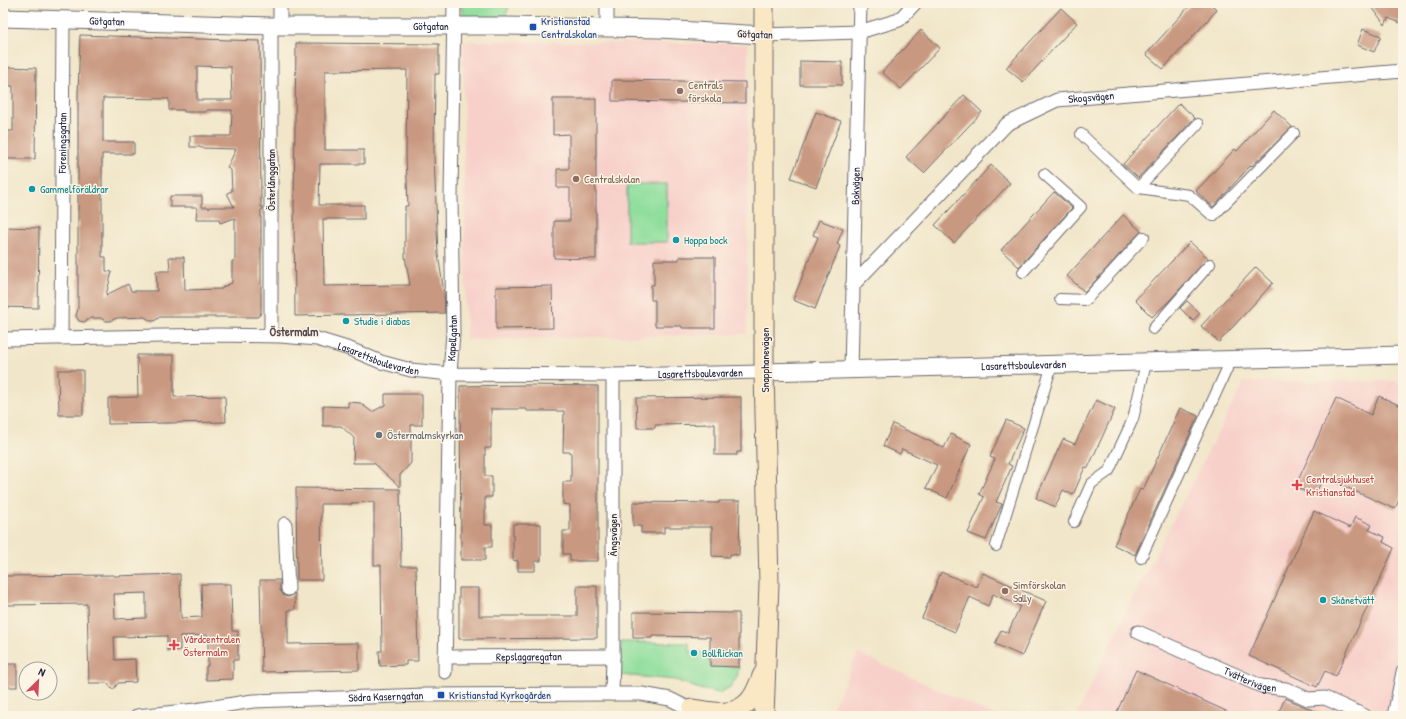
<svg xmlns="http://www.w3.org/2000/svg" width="1406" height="719" font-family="'Patrick Hand',sans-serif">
  <rect width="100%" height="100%" fill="#fcf5e5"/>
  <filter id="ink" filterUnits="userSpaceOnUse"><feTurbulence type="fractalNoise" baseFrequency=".025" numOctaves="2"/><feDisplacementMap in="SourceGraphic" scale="8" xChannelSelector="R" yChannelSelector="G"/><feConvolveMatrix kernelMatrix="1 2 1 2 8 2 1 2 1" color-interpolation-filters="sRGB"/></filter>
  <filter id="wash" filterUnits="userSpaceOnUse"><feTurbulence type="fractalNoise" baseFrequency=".012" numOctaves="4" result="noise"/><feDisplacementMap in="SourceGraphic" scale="16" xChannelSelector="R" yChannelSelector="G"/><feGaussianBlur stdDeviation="0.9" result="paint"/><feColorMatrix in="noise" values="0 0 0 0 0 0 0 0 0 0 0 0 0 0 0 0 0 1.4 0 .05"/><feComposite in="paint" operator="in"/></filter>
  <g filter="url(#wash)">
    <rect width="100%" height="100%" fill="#f1e6c9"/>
    <g fill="#f7d0ca">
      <path d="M463,41L748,44L747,334L466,340Z"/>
      <path d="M1403,381V626L1394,667L1403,666V716H1076L1138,588L1244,382Z"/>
      <path d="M858,653L996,716H829Z"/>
    </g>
    <g fill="#8fde9c" stroke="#58806c">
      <path d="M460,3H508L509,7L505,17L500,20H471L463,16Z"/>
      <rect x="627" y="184" width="40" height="58"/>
      <path d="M621,642L689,643L690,652L710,653V666L739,667L737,677L730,687L719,693L699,689L676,680L620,675Z"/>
    </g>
    <g id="blocks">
      <g fill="#c99880" fill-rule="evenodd">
        <path d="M1192,3H1210L1217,10L1163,69L1146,54Z"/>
        <path d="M1369,3H1403V24L1388,18L1385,25Z"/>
        <path d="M1061,8L1077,23L1023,82L1006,68Z"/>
        <path d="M1363,29L1381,36L1374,52L1357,45Z"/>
        <path d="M921,30L940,48L901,89L882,72Z"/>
        <path d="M80,35L260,41L261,207H263V209L261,210V312L260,315L257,317H160L154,321H151L145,317L117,318L110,321H106L100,318H91L84,322L79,321L76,316L78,309V95ZM197,66L231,67L232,100H197ZM103,98L169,99V110H184V112H206V110H232L231,136H190V147H200L201,148L236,149L227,168L231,170L232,191L227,193L234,207H210L209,209V207H202V196H170V207H197L196,219H219L220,223L235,218V261H232V283L223,287L222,289L185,290L184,257H169L170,271H156L157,291H131L128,284L106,295L112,272L106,271V257H102V154H134V142H103Z"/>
        <path d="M296,43L439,44V74H435L434,156L438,255L444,292L445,313L295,316L294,206ZM407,70L406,155L408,206H405V257L410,285L324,286L323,219H364V205H319L320,164H364V150H325V71Z"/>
        <path d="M800,61L842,62V85H800Z"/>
        <path d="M3,67L36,68L35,159H3V131H13V86H3Z"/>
        <path d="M612,80L745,82V103L612,101Z"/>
        <path d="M964,95L982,112L924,173L906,157Z"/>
        <path d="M553,99H596V259L554,258V221H570V188H557V169H569V134L553,135Z"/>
        <path d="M1179,103L1195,118L1138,178L1123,164Z"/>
        <path d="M1274,110L1292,127L1252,166L1251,165L1213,207L1196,191L1235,149L1237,151Z"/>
        <path d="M816,112L841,121L816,187L791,178Z"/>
        <path d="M991,165L1010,183L954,243L935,225Z"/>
        <path d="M1054,192L1072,208L1019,267L1001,250Z"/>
        <path d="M1123,215L1141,231L1085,292L1067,276Z"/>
        <path d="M819,220L843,229L837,244L840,246L815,309L793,300L818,237L813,235Z"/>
        <path d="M3,227L39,228L38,308L3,307Z"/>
        <path d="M1190,242L1208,258L1170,300L1152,317L1135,300Z"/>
        <path d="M679,257H715V328H682V326H655V300H651V285H654V260H679Z"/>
        <path d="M1256,267L1273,283L1219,342L1201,326Z"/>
        <path d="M552,286L553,328L496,329V287Z"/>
        <path d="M1187,301L1200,313L1193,321L1180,308Z"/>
        <path d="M137,355H174V397L225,396L226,422L108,424V398L138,397Z"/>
        <path d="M58,370H83V415H59Z"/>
        <path d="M528,385L598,386V561H570V554H563V531H570V505L563,504V482H571V452H563L564,411H527V409H491V448H485V476H492V497H485V525H492V547H485V560H461L460,386Z"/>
        <path d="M385,394H422V425H411V463L400,475V487L374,463H353L354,438L341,426H323V406L348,407V402L360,403L372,412L385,405Z"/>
        <path d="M1379,396L1403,407V491L1395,509L1323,477L1315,496L1295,487L1336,398L1371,415Z"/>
        <path d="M741,397V452H737V455H715V424L655,425V428H637L636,398Z"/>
        <path d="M1096,400L1115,409L1088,468L1085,467L1073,495L1063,490L1055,507L1036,498L1063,439L1075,444Z"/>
        <path d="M1180,408L1198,416L1135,555L1114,545L1140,489L1143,490Z"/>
        <path d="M1006,420L1024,428L1008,464L1012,466L996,502L1002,504L986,540L968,533L984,497L979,494L995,459L990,457Z"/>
        <path d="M893,424L944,448L951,434L971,444L947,498L926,488L937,465L902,449L900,454L883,446Z"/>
        <path d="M296,488L400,489L401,566H416L418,661H406V665L380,666L379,651H382L381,565H374V502L352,503V504H321L322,580H297Z"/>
        <path d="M719,501H740L739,555L730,554V557L712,556V527H664V533H641V526H633V502L719,503Z"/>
        <path d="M1314,511L1350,528L1355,517L1372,525L1369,530L1385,537L1383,542L1394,548L1336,676L1325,671L1317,687L1249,656Z"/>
        <path d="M513,524H541V561H535V571H518V561L513,560Z"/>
        <path d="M941,572L977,587L983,573L1046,601L1022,656L995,644L1001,630L1008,633L1020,606L993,594L988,606L970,597L955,632L922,618Z"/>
        <path d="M180,574L181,618L202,617L201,584H231L232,631H238V660H233V679L206,680V666H208V635L180,636V650H167V636L114,637L115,660L135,659L136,682L118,683L113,690L107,683H89L87,604L3,605V576L114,575V576ZM146,593V618L115,619L114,594Z"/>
        <path d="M260,580H280V590L284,596L289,597L295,593V610H288V644L359,643V670L262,672Z"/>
        <path d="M577,586H597V638L459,639V588H479V616H577Z"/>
        <path d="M633,612L739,613V667L710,666V637L652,636V638H633Z"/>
        <rect x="3" y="664" width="14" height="23"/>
        <path d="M1136,670L1237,716H1115Z"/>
        <path d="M1285,698L1326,716H1277Z"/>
      </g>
    </g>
  </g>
  <g filter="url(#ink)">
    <use href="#blocks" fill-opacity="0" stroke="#6a676d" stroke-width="1"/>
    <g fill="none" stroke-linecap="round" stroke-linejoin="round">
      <defs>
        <g id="pedestrian">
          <path d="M1081,134L1138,188L1198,124"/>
          <path d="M1138,188L1189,195L1213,216L1294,133"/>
          <path d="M1023,272L1081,207L1044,174"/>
          <path d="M1060,299L1086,300L1144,237"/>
          <path d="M1153,329L1210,264"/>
          <path d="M1074,522L1091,484L1109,471L1133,419L1146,363"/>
          <path d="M996,546L1052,365"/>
          <path d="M1141,558L1231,360"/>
        </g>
        <g id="minor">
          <path d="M280,3V25"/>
          <path d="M607,29V3"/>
          <path d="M763,35L859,32L899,20L915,3"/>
          <path id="s1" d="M852,286L1007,124L1057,100L1403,71"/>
          <path d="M271,335V26"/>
          <path id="s2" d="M61,338L63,20"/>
          <path id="s3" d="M3,339L218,335L280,336L317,339L350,349L381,362L411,370L450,374L613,375L764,372"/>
          <path id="s4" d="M851,370L860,3"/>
          <path d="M285,524L288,589"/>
          <path id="s5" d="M1138,632L1261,686L1286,689L1308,699L1325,698L1365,716"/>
          <path id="s6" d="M445,657L613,656"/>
          <path id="s7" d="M445,672L450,374L453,332L451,197L454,3"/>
          <path d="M612,694L613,656V375"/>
          <path id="s8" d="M137,716L195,710L253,701L426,695L612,694H642L670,699L698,713"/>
          <path d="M1394,716L1403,672"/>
        </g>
        <g id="tertiary">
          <path id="s9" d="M3,18L271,26H506L660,29L763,35"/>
          <path id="s10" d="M764,372L1403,355"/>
        </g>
        <g id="secondary">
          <path d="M692,709C712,712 735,718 750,700C756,693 759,683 763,674"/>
          <path d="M764,716L769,583L764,372V3"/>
        </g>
      </defs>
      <use href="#pedestrian" stroke="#6a676d" stroke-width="12"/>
      <use href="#minor" stroke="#6a676d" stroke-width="15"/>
      <use href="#tertiary" stroke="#6a676d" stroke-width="19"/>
      <use href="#secondary" stroke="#6a676d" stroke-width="21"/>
      <use href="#pedestrian" stroke="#fff" stroke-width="10"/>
      <use href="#minor" stroke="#fff" stroke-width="13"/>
      <use href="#tertiary" stroke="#fff" stroke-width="17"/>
      <use href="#secondary" stroke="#fae7c3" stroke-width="19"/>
    </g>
  </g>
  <g fill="#1a4fb4" stroke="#fcf5e5" stroke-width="1.5">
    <rect x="529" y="23" width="8" height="8" rx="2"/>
    <rect x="437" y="691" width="8" height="8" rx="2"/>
  </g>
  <g fill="#8d6e63" stroke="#fcf5e5" stroke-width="1.5">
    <circle cx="680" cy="91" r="4"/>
    <circle cx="576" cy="179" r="4"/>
    <circle cx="1005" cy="591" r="4"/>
  </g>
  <g fill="#0f9aa8" stroke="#fcf5e5" stroke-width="1.5">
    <circle cx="32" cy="189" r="4"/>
    <circle cx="676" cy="240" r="4"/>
    <circle cx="346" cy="321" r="4"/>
    <circle cx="1323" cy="600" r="4"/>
    <circle cx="694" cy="653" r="4"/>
  </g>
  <circle fill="#6b7280" stroke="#fcf5e5" stroke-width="1.5" cx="379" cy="435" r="4"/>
  <g fill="#e0444e" stroke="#fcf5e5" stroke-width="1.5">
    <path d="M1295 479h4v4h4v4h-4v4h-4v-4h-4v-4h4z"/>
    <path d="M172 639h4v4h4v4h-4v4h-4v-4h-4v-4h4z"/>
  </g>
  <g text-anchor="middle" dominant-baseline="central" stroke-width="3" stroke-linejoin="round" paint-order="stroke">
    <g font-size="11" fill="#22223b" stroke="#fcf5e5">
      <text stroke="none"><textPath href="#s9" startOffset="104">Götgatan</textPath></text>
      <text stroke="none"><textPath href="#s9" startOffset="428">Götgatan</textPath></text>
      <text transform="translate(755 34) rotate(2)">Götgatan</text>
      <text stroke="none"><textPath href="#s1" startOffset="314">Skogsvägen</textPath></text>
      <text stroke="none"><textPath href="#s2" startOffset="195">Föreningsgatan</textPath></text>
      <text transform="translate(271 180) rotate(-90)">Österlånggatan</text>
      <text stroke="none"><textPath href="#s4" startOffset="184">Bokvägen</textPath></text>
      <text stroke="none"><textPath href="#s7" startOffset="334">Kapellgatan</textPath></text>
      <text stroke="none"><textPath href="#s3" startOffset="379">Lasarettsboulevarden</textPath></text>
      <text transform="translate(765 360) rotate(-90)">Snapphanevägen</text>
      <text stroke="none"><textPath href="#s10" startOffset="260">Lasarettsboulevarden</textPath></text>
      <text stroke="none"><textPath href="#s3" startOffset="703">Lasarettsboulevarden</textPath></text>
      <text transform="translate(613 535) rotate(-90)">Ängsvägen</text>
      <text stroke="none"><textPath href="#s6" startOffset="84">Repslagaregatan</textPath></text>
      <text stroke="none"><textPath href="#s5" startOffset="122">Tvätterivägen</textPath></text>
      <text stroke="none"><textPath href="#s8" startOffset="250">Södra Kaserngatan</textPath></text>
    </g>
    <g font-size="11" fill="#164399" stroke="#fcf5e5" text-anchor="start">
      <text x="541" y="21">Kristianstad<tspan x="541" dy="13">Centralskolan</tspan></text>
      <text x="449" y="695">Kristianstad Kyrkogården</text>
    </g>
    <g font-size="11" fill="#785e54" stroke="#fcf5e5" text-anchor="start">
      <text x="688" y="85">Centrals<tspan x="688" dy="13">förskola</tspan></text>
      <text x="584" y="179">Centralskolan</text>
      <text x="1013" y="585">Simförskolan<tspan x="1013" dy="13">Sally</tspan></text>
    </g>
    <g font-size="11" fill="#0d838f" stroke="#fcf5e5" text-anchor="start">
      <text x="40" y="189">Gammelföräldrar</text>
      <text x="684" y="240">Hoppa bock</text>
      <text x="354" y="321">Studie i diabas</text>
      <text x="1331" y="600">Skånetvätt</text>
      <text x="702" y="653">Bollflickan</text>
    </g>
    <g font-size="11" fill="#5b616d" stroke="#fcf5e5" text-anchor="start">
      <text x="387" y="435">Östermalmskyrkan</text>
    </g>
    <g font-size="11" fill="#be3a42" stroke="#fcf5e5" text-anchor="start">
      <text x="1306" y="479">Centralsjukhuset<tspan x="1306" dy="13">Kristianstad</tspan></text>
      <text x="183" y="639">Vårdcentralen<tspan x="183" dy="13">Östermalm</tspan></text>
    </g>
    <g font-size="12" font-weight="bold" fill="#5c4b53" stroke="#fcf5e5">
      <text x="294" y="331">Östermalm</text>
    </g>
  </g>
  <rect width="1406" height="719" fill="none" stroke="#fcf5e5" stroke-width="16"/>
  <g transform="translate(38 681) rotate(24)"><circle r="19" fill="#fcf5e5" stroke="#a5a1a1"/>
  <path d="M0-3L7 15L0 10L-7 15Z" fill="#d1495b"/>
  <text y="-6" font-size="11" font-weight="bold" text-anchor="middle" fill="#22223b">N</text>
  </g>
</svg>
